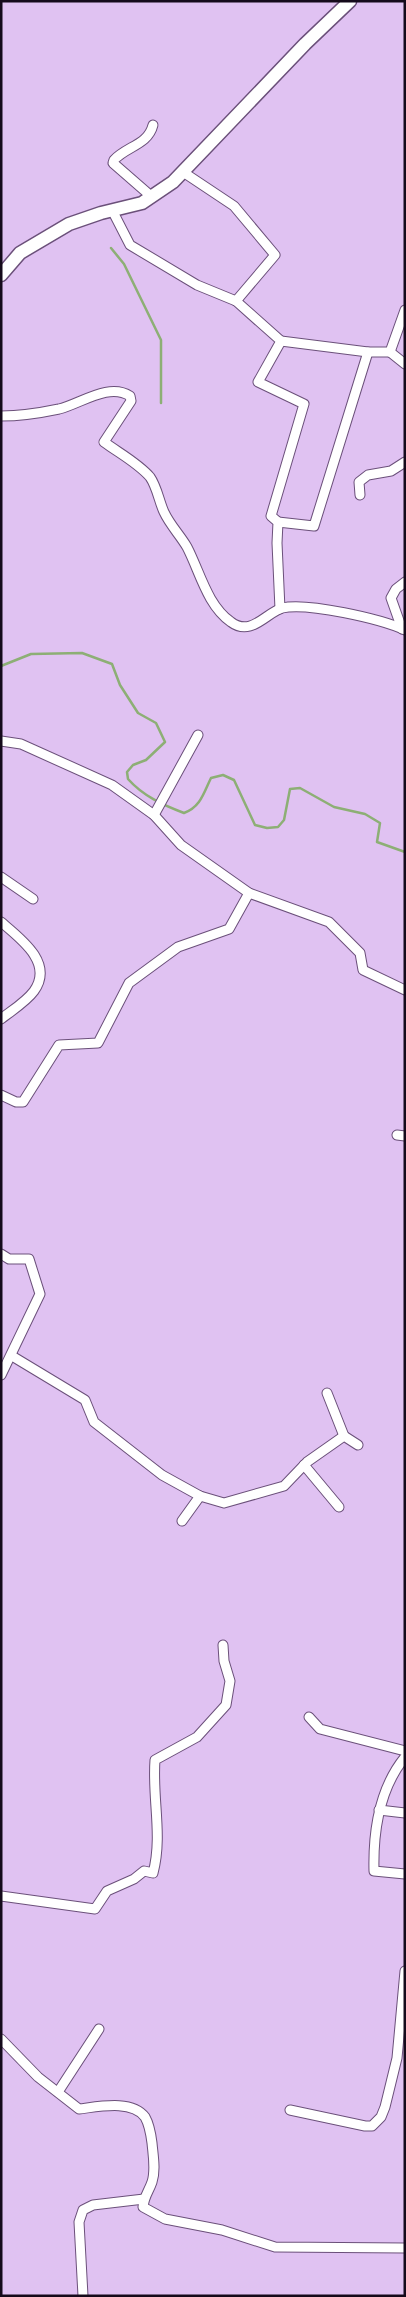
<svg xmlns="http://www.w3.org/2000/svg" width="406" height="2297" font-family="Ubuntu,sans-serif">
  <rect width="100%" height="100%" fill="#e0c2f2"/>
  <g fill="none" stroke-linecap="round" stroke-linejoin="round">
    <g stroke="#8daf75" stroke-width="2.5">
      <path d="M111,248L124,264L161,340V403"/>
      <path d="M1,666L31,654L82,653L112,664L120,685L138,713L156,723L165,742L146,760L133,765L127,772L128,779C143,796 163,805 184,813C201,807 204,792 211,778L223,775L234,780L255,825L267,828L278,827L284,820L290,789L300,788L334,807L365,814L380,823L377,842L405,852"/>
    </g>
    <defs>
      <g id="street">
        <path d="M183,172L234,206L275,255L236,301"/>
        <path d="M152,197L113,163L114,160C127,146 148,145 153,125"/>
        <path d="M112,210L130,245L197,285L236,301L281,341L258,382L304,404L271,516L278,522L277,543L280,609"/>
        <path d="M281,341L368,352H390L405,310"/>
        <path d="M390,352L405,364"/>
        <path d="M1,416C21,416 40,413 59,409C80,404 109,382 130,396L131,401L104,442C119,453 138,463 150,477C157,487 159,501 164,512C170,525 180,535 187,547C200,572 207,605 231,622C251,637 266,613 282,608C307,602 381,619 405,630"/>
        <path d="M360,495L359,482L368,475L391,471L405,462"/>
        <path d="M278,522L314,526L368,352"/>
        <path d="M402,629L391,598L396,589L405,582"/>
        <path d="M1,741L21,744L112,785L154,815L181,845L249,893L329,922L360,953L363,970L405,990"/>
        <path d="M154,815L198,735"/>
        <path d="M1,877L33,899"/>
        <path d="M1,922C21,939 54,963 34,991C26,1002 11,1011 1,1019"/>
        <path d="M1,1095L16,1102H23L59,1045L98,1043L129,983L178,947L229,929L249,893"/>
        <path d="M397,1135L405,1136"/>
        <path d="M1,1254L9,1259H29L40,1294L1,1375"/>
        <path d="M12,1356L85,1400L94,1422L162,1475L200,1496L224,1503L284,1486L307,1462L344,1436L358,1445"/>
        <path d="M327,1393L344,1436"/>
        <path d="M304,1465L339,1507"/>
        <path d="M182,1521L200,1496"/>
        <path d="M309,1717L320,1729L405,1751"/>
        <path d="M405,1757C379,1789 373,1831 374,1871L405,1874"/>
        <path d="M379,1810L405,1813"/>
        <path d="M1,1896L95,1909L107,1891L134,1879L144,1871L153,1873C163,1836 152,1798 155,1760L197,1737L226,1705L230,1681L224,1661L223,1645"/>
        <path d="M1,2039L38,2077L79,2109C97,2107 132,2099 145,2117C149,2124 151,2135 152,2143C153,2155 156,2170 152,2182C149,2191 144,2196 143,2207L165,2219L222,2230L275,2247L405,2248"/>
        <path d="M58,2092L99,2029"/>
        <path d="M290,2110L365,2126H372L381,2117L385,2107L397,2058L405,1971"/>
        <path d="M83,2296L79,2222L83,2210L93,2205L144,2199"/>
      </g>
      <path id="secondary" d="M1,275L20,253L69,224L101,213L142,203L173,182L305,44L350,1"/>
    </defs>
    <use href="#street" stroke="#6b507a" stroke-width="11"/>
    <use href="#secondary" stroke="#6b507a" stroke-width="15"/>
    <use href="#street" stroke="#fff" stroke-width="9"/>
    <use href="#secondary" stroke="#fff" stroke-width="12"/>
  </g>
  <rect width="406" height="2297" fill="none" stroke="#150a1b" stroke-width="5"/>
</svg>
